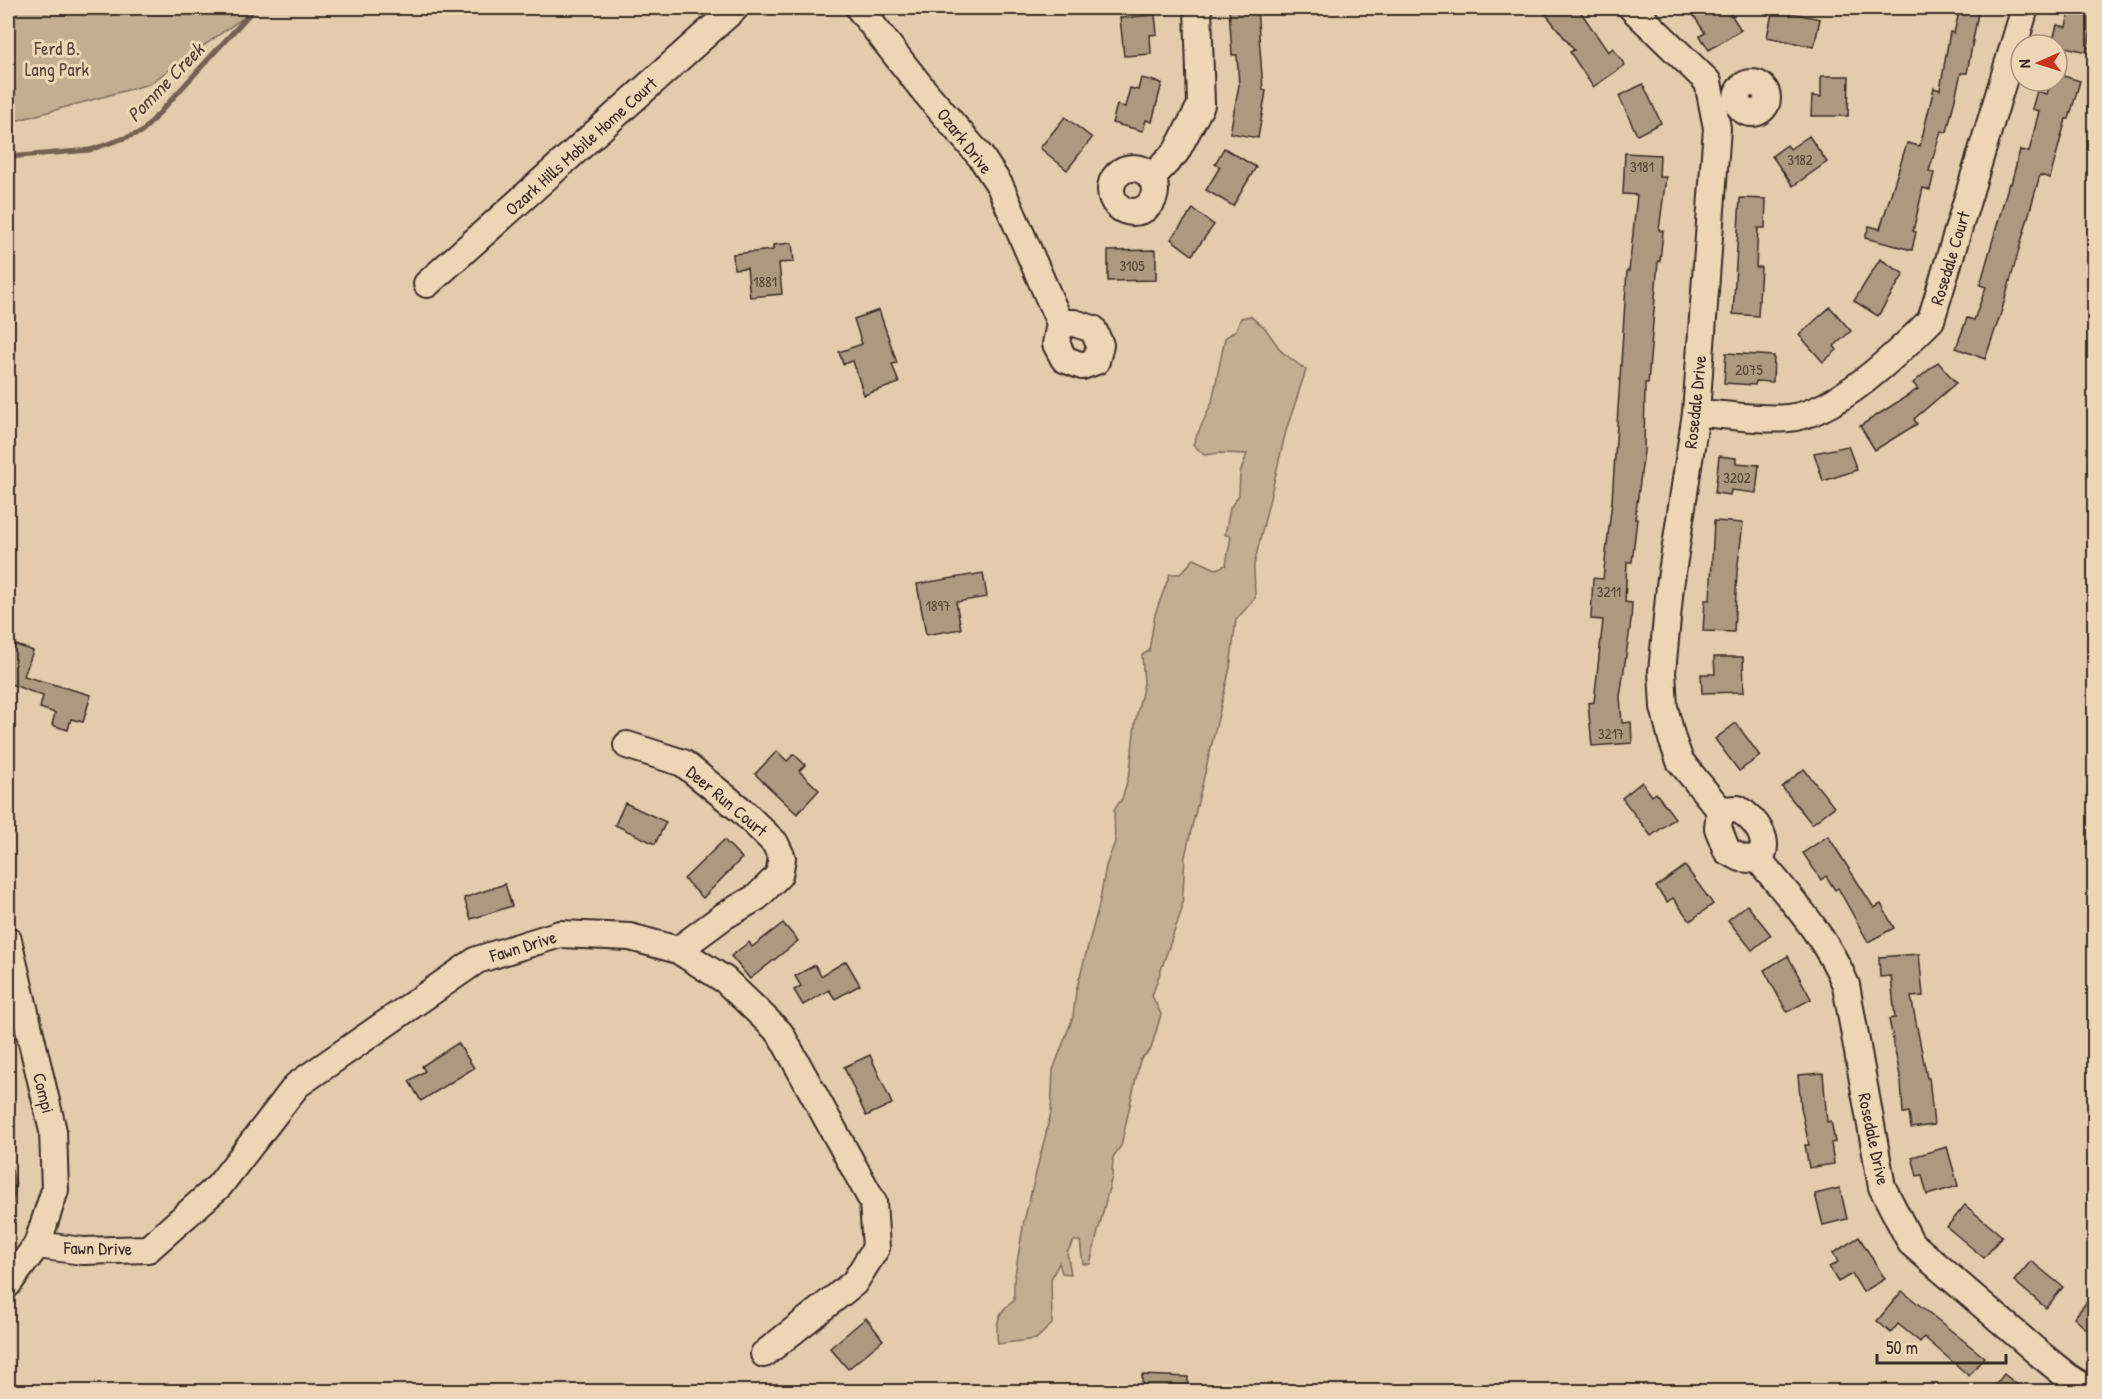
<svg xmlns="http://www.w3.org/2000/svg" width="2102" height="1399" font-family="'Patrick Hand',sans-serif">
  <rect width="100%" height="100%" fill="#e2ccad"/>
  <filter id="ink" filterUnits="userSpaceOnUse"><feTurbulence type="fractalNoise" baseFrequency=".0167" numOctaves="2"/><feDisplacementMap in="SourceGraphic" scale="12" xChannelSelector="R" yChannelSelector="G"/><feConvolveMatrix kernelMatrix="1 2 1 2 8 2 1 2 1" color-interpolation-filters="sRGB"/></filter>
  <g filter="url(#ink)">
    <g fill="#c3ae92" stroke="#7f6c58" stroke-width="1.5">
      <path d="M8,8H257L149,84L8,123Z"/>
      <path d="M1250,316L1265,328L1282,352L1306,370L1286,431L1254,565L1255,598L1236,620L1230,668L1185,856L1182,909L1152,996L1161,1014L1151,1049L1140,1060L1121,1146L1113,1157L1112,1176L1090,1264H1083L1080,1241H1074L1067,1252L1071,1274L1062,1273L1059,1263L1051,1279L1052,1324L1036,1339L998,1344C995,1326 997,1311 1014,1301V1281L1024,1221L1051,1113L1053,1070L1073,1017L1076,991L1099,905L1106,866L1115,842L1114,810L1122,799L1130,771L1135,723L1144,683L1142,655L1149,651L1155,614L1170,574H1180L1194,559L1216,569L1226,565L1231,536L1225,535L1230,508L1239,495L1240,473L1247,454L1220,453L1204,455L1193,444L1212,402L1225,338L1236,330L1241,318Z"/>
    </g>
    <g fill="none" stroke-linecap="round" stroke-linejoin="round">
      <g stroke="#74614e" stroke-width="5">
        <path d="M8,157L90,150L142,132L255,8"/>
        <path d="M8,1162L14,1184L8,1221"/>
      </g>
    </g>
    <g fill="#ae9980" stroke="#3b2a1e" stroke-width="1.5">
      <path d="M1229,8H1257L1263,90L1266,91L1258,138L1230,133L1239,85L1237,55H1232Z"/>
      <path d="M1541,8H1578L1608,52L1613,48L1625,65L1593,87L1570,52L1574,50Z"/>
      <path d="M1689,8H1727L1741,30L1709,50L1700,36L1705,33Z"/>
      <path d="M1960,8H1979L1967,73H1961L1947,132L1941,131L1929,171L1934,173L1930,190L1923,188L1913,231L1916,232L1912,250L1865,238L1869,226L1880,229L1907,143L1920,146L1934,88L1940,90L1950,32L1954,33Z"/>
      <path d="M2070,8L2094,13L2087,52L2052,44L2057,25L2066,27Z"/>
      <path d="M1773,9L1820,19L1814,47L1767,37Z"/>
      <path d="M1155,15L1157,34L1150,35L1151,54L1124,56L1120,18Z"/>
      <path d="M2057,74L2080,81L2069,119H2066L2050,178L2040,175L2001,313L1985,359L1956,348L1967,318L1974,320L1986,287L1980,285L2009,183L2011,184L2020,150L2029,152L2039,111L2032,109L2037,91L2047,94L2051,81H2057Z"/>
      <path d="M1821,76H1849L1848,116H1811L1812,96L1821,97Z"/>
      <path d="M1141,78L1162,83L1152,122L1146,120L1143,131L1112,123L1117,105L1125,107L1130,88L1138,90Z"/>
      <path d="M1643,84L1661,123L1637,135L1619,96Z"/>
      <path d="M1065,117L1092,138L1067,170L1040,148Z"/>
      <path d="M1809,136L1827,162L1793,186L1772,156L1787,145L1790,149Z"/>
      <path d="M1224,148L1256,167L1233,206L1206,190L1220,167L1215,164Z"/>
      <path d="M1625,153L1660,155L1659,177H1666L1659,230L1663,231L1660,261H1658L1648,383H1645L1644,451L1635,519H1637L1632,562H1627L1625,602L1632,603L1631,621L1620,697L1622,723L1631,722L1632,743L1592,746L1588,703L1594,702L1603,620L1591,619L1593,578L1603,579L1612,501L1627,271H1629L1637,195L1623,194Z"/>
      <path d="M1740,198L1766,199L1765,228H1758L1756,267H1761L1758,316L1733,314Z"/>
      <path d="M1193,209L1214,225L1192,255L1171,239Z"/>
      <path d="M792,243L794,262L779,263L782,294L750,297L747,268L734,269L733,254L773,250V245Z"/>
      <path d="M1156,250V280L1108,281V251Z"/>
      <path d="M1880,259L1904,274L1878,316L1854,301Z"/>
      <path d="M1830,307L1851,331L1834,346L1837,350L1823,362L1799,335Z"/>
      <path d="M879,310L897,363L892,364L899,383L864,395L853,361L843,364L839,352L862,344L854,319Z"/>
      <path d="M1726,353L1774,356L1773,382L1756,381L1755,385L1724,383Z"/>
      <path d="M1938,362L1956,383L1914,419L1917,424L1875,450L1860,426L1918,389L1913,383Z"/>
      <path d="M1848,446L1857,470L1823,481L1814,453Z"/>
      <path d="M1719,456L1736,458V463L1759,465L1756,493L1731,490L1730,495L1715,493Z"/>
      <path d="M1714,521L1743,523L1737,572L1734,632L1703,631L1705,600H1710Z"/>
      <path d="M983,573L987,597L956,602L961,629L926,635L917,584Z"/>
      <path d="M11,643L33,651L24,676L91,695L83,722L71,719L68,730L52,725L55,713L40,708L43,696L8,683V654Z"/>
      <path d="M1714,657H1743L1744,692L1702,693L1701,674H1715Z"/>
      <path d="M1736,723L1760,756L1739,771L1715,739Z"/>
      <path d="M777,751L787,761L794,754L805,765L799,771L819,790L797,814L755,774Z"/>
      <path d="M1804,769L1834,807L1812,824L1782,787Z"/>
      <path d="M1642,782L1652,796L1656,793L1675,818L1651,836L1622,798Z"/>
      <path d="M625,803L666,822L655,844L615,825Z"/>
      <path d="M1828,836L1874,908L1881,904L1894,928L1868,942L1838,888L1835,890L1826,876L1821,880L1803,853Z"/>
      <path d="M724,840L742,858L703,898L684,879Z"/>
      <path d="M1685,866L1713,904L1690,921L1673,898L1667,902L1656,887Z"/>
      <path d="M505,884L512,906L471,919L464,898Z"/>
      <path d="M1747,905L1771,935L1752,950L1728,920Z"/>
      <path d="M783,923L798,941L750,979L731,956L749,942L752,947Z"/>
      <path d="M1919,954L1923,996L1911,997L1927,1078H1929L1934,1125L1911,1128L1909,1112L1903,1113L1901,1081L1889,1019L1895,1018L1891,976L1880,977L1879,957Z"/>
      <path d="M1788,956L1811,999L1787,1012L1764,970Z"/>
      <path d="M846,961L860,985L835,999L829,990L803,1005L794,990L801,986L795,976L815,965L821,976Z"/>
      <path d="M458,1043L474,1068L421,1101L409,1081L425,1071L422,1066Z"/>
      <path d="M870,1055L892,1104L866,1116L844,1067Z"/>
      <path d="M1823,1073L1827,1122L1831,1121L1835,1142L1831,1143L1834,1164L1809,1168L1805,1145H1809L1801,1107L1798,1075Z"/>
      <path d="M1947,1147L1958,1186L1927,1195L1922,1175L1917,1176L1912,1157Z"/>
      <path d="M1840,1188L1847,1219L1823,1225L1815,1194Z"/>
      <path d="M1965,1205L2002,1236L1984,1258L1947,1227Z"/>
      <path d="M1859,1237L1885,1279L1863,1292L1852,1274L1838,1282L1829,1267L1838,1262L1833,1253Z"/>
      <path d="M2031,1261L2063,1287L2046,1308L2014,1281Z"/>
      <path d="M1902,1291L1984,1357L1969,1376L1924,1337L1920,1342L1898,1324L1891,1333L1877,1321Z"/>
      <path d="M2094,1293V1336L2074,1318Z"/>
      <path d="M866,1318L883,1340L848,1369L830,1348Z"/>
      <path d="M2004,1374L2026,1392H1990Z"/>
      <path d="M1142,1375L1188,1377L1187,1392H1142Z"/>
    </g>
    <g fill="none" stroke-linecap="round" stroke-linejoin="round">
      <defs>
        <g id="minor">
          <path d="M859,8L925,92L981,157L1000,186L1060,323L1056,344L1064,359L1082,366L1096,361L1100,345L1093,329L1074,323H1060"/>
          <path d="M1632,8L1708,82L1717,128L1696,413L1670,586L1662,672L1664,707L1672,739L1680,761L1720,810L1738,809C1755,819 1773,841 1759,860C1791,899 1827,938 1846,985L1882,1187L1911,1243L2036,1351L2068,1377L2092,1392"/>
          <circle cx="1752" cy="98" r="15"/>
          <circle cx="1133" cy="190" r="22"/>
          <path d="M1151,178L1176,152L1201,105L1198,8"/>
          <path d="M427,284L735,8"/>
          <path d="M1696,413C1726,414 1758,421 1788,418C1836,414 1898,353 1931,320L2025,8"/>
          <path d="M627,745L683,763L741,810L775,843L782,858L779,875L757,897L724,916L678,950"/>
          <path d="M1720,810L1718,828L1727,851L1741,858L1759,860"/>
          <path d="M8,940L53,1131L55,1190L37,1245L8,1284"/>
          <path d="M37,1245L83,1251L148,1249L219,1186L297,1085L477,960L560,934L630,937L678,950L725,980L780,1033L873,1202L876,1248L854,1283L764,1354"/>
        </g>
      </defs>
      <use href="#minor" stroke="#3b2a1e" stroke-width="30"/>
      <use href="#minor" stroke="#edd6b6" stroke-width="26"/>
    </g>
  </g>
  <g text-anchor="middle" dominant-baseline="central" stroke-width="6" stroke-linejoin="round" paint-order="stroke">
    <g font-size="15" fill="#584636">
      <text x="1800" y="159">3182</text>
      <text x="1642" y="166">3181</text>
      <text x="1132" y="265">3105</text>
      <text x="765" y="281">1881</text>
      <text x="1749" y="369">2075</text>
      <text x="1737" y="477">3202</text>
      <text x="1609" y="591">3211</text>
      <text x="938" y="605">1897</text>
      <text x="1611" y="733">3217</text>
    </g>
    <g font-size="18" fill="#564435" stroke="#edd6b6">
      <text x="57" y="48">Ferd B.<tspan x="57" dy="21">Lang Park</tspan></text>
    </g>
    <g font-size="18" fill="#3b2a1e" stroke="#edd6b6">
      <text transform="translate(965 141) rotate(52)">Ozark Drive</text>
      <text transform="translate(581 146) rotate(-42)">Ozark Hills Mobile Home Court</text>
      <text transform="translate(1950 258) rotate(-73)">Rosedale Court</text>
      <text transform="translate(1695 402) rotate(-84)">Rosedale Drive</text>
      <text transform="translate(727 801) rotate(40)">Deer Run Court</text>
      <text transform="translate(523 946) rotate(-17)">Fawn Drive</text>
      <text transform="translate(44 1093) rotate(76)">Compi</text>
      <text transform="translate(1874 1139) rotate(78)">Rosedale Drive</text>
      <text transform="translate(98 1248) rotate(1)">Fawn Drive</text>
    </g>
    <g font-size="20" font-style="italic" fill="#534132" stroke="#edd6b6">
      <text transform="translate(165 82) rotate(-46)">Pomme Creek</text>
    </g>
  </g>
  <rect width="2102" height="1399" fill="none" stroke="#edd6b6" stroke-width="30"/>
  <rect x="15" y="15" width="2072" height="1369" fill="none" stroke="#3b2a1e" stroke-width="2" filter="url(#ink)"/>
  <g transform="translate(2039 63) rotate(267)"><circle r="28" fill="#edd6b6" stroke="#a69179" stroke-width="1.5"/>
  <path d="M0-4.5L10 22L0 15L-10 22Z" fill="#c8321e"/>
  <text y="-9" font-size="16" font-weight="bold" text-anchor="middle" fill="#3b2a1e">N</text>
  </g>
  <path d="M1877 1354v9h129v-9" fill="none" stroke="#3b2a1e" stroke-width="3"/>
  <text x="1886" y="1354" font-size="18" fill="#3b2a1e" stroke="#edd6b6" stroke-width="4.5" paint-order="stroke">50 m</text>
</svg>
